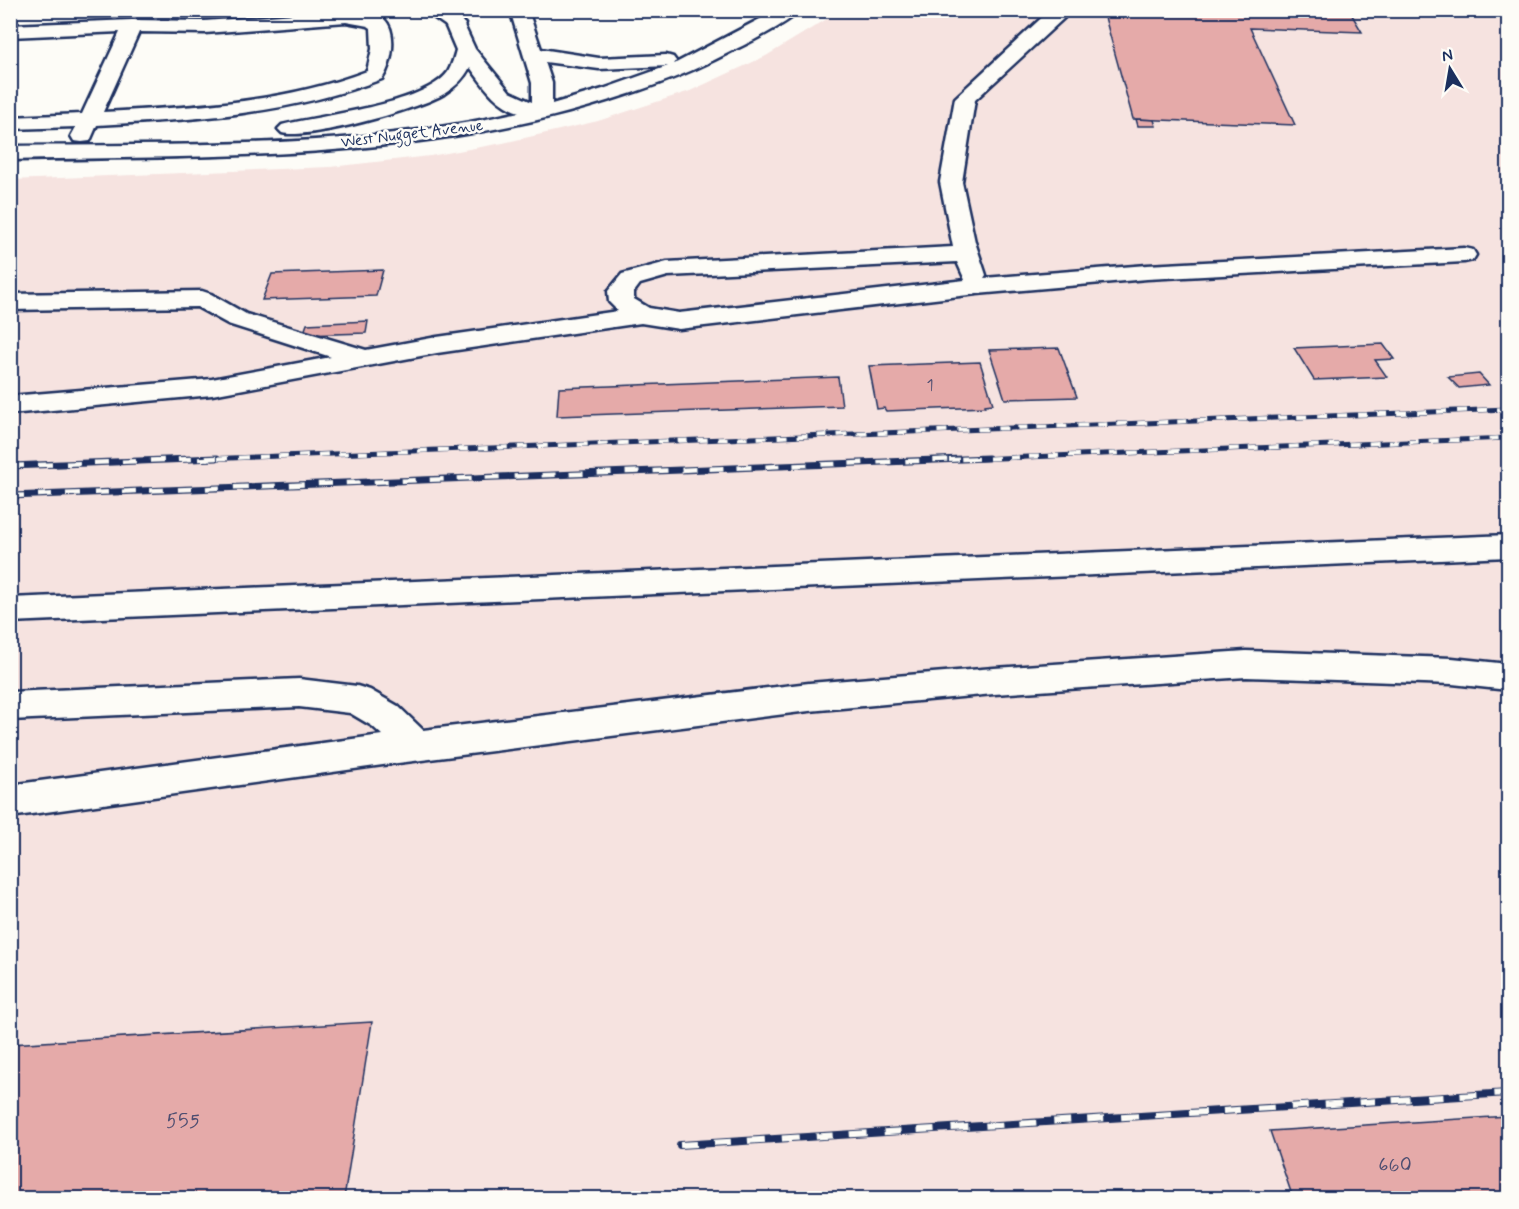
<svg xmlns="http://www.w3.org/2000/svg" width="1519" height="1209" font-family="Mynerve,sans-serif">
  <rect width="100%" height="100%" fill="#fdfcf7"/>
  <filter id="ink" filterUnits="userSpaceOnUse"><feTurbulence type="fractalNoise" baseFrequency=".0167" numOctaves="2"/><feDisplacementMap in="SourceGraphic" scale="12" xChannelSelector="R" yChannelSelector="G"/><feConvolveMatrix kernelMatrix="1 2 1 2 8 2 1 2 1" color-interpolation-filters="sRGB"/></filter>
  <g filter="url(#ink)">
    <path fill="#f6e3e0" d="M840,11H1508V1198H11L10,180L330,167L430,156L503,143L598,121L690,91L766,56Z"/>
    <g fill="#e5aaa9" stroke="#1b2f5e" stroke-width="1.5">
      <path d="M1103,10H1349L1362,32L1250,28L1295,125L1133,119Z"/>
      <path d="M1136,119L1154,120L1156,126H1138Z"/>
      <path d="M383,270L376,296L262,300L272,274Z"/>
      <path d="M368,321L366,333L303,335L307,324Z"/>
      <path d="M1383,344L1394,359L1375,360L1387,377L1314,380L1294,348Z"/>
      <path d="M1059,348L1077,397L1005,399L989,350Z"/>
      <path d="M980,362L993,404L985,405V407L886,411L884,408L877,409L869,366Z"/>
      <path d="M1479,374L1489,385L1459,388L1448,377Z"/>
      <path d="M838,377L842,406L557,416L559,388Z"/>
      <path d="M372,1022L344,1198H10V1044Z"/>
      <path d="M1508,1116V1198H1293L1270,1131Z"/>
    </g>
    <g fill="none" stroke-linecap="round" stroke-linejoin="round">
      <defs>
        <g id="minor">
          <path d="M346,10C357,12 375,11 384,19C398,32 392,65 382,79C291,114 194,120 97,125L90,141L82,142L74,141L71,136L76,127L10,129V117L82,114L120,32L10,37V25L132,20L205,21ZM346,22L368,26L371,28L372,49L367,71C283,103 192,107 103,112L139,32L205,33Z"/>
          <path d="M439,10H457L475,49L510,92L532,102V83L510,10H528L541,49L599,58L666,55L673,57L676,61L674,64L777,10H800C790,23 746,44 730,52C679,79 624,97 569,112C386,161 198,156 10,160V146C180,144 353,150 519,112C496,105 484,86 470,67C464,79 455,87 444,94C419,109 309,140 282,133L278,129L282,125C320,115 424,105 448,72C452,65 454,57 456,50ZM545,62L599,69L668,66L603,89L552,104V83Z"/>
          <path d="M1050,10H1068L1064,18L975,100L962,182L975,242L986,275L984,278L1147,265L1464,248L1473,250L1476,255L1473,260L1464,262L1147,279L977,294L679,329L641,323L437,353L212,395L10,414V396L212,379L331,357L228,324L197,307L10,310V294L202,291L211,294L246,314L366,350L437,337L618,311L609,302L608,291L622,274L667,262L953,247L940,182L955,98ZM957,262L965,280L679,313L649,308L634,299V292L640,284L668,276Z"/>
          <path d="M1508,535V557L10,622V598Z"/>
          <path d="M1246,651L1452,658L1508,664V690L1452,684L1246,677L994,694L809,711L390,764L10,817V785L382,735L372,726L350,713L299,707L10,720V692L299,679L357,686L370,690L398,706L423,730L809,683L994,668Z"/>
        </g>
        <path id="highway" d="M423,10H446L465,24L463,28H449Z"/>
      </defs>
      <use href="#minor" stroke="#1b2f5e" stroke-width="5"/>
      <use href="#highway" stroke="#1b2f5e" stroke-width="5"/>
      <use href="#minor" fill="#fdfcf7" fill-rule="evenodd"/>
      <use href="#highway" fill="#fdfcf7" fill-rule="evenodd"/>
      <defs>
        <g id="rail-far2">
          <path d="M178,460L1508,409"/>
          <path d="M949,460L1508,438"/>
        </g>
        <g id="rail-far1">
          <path d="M10,466L217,458"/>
          <path d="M10,496L988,458"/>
        </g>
        <path id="rail" d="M680,1145L1508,1093"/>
      </defs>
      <use href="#rail-far2" stroke="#1b2f5e" stroke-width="5"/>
      <use href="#rail-far1" stroke="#1b2f5e" stroke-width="7"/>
      <use href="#rail" stroke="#1b2f5e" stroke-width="8"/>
      <use href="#rail-far2" stroke="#fdfcf7" stroke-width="4" stroke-dasharray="10" stroke-linecap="butt"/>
      <use href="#rail-far1" stroke="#fdfcf7" stroke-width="4.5" stroke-dasharray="14" stroke-linecap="butt"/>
      <use href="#rail" stroke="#fdfcf7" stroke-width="6" stroke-dasharray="17" stroke-linecap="butt"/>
    </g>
  </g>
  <g text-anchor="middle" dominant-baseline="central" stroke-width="5" stroke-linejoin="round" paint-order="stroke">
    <g font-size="16" fill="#1b2f5e" stroke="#fdfcf7">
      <text transform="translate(412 134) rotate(-7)">West Nugget Avenue</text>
    </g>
    <g font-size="16" fill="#4e4e71">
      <text x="930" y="385">1</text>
    </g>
    <g font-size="20" fill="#4e4e71">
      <text x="183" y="1121">555</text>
      <text x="1395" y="1165">660</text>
    </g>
  </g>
  <rect width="1519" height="1209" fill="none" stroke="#fdfcf7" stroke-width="36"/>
  <rect x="18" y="18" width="1483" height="1173" fill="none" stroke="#1b2f5e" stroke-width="2" filter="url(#ink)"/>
  <g transform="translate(1450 69) rotate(349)" stroke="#fdfcf7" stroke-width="4.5" paint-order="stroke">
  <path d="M0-4.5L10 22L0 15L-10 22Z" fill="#1b2f5e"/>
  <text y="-9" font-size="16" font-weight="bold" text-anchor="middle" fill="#1b2f5e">N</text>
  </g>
</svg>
